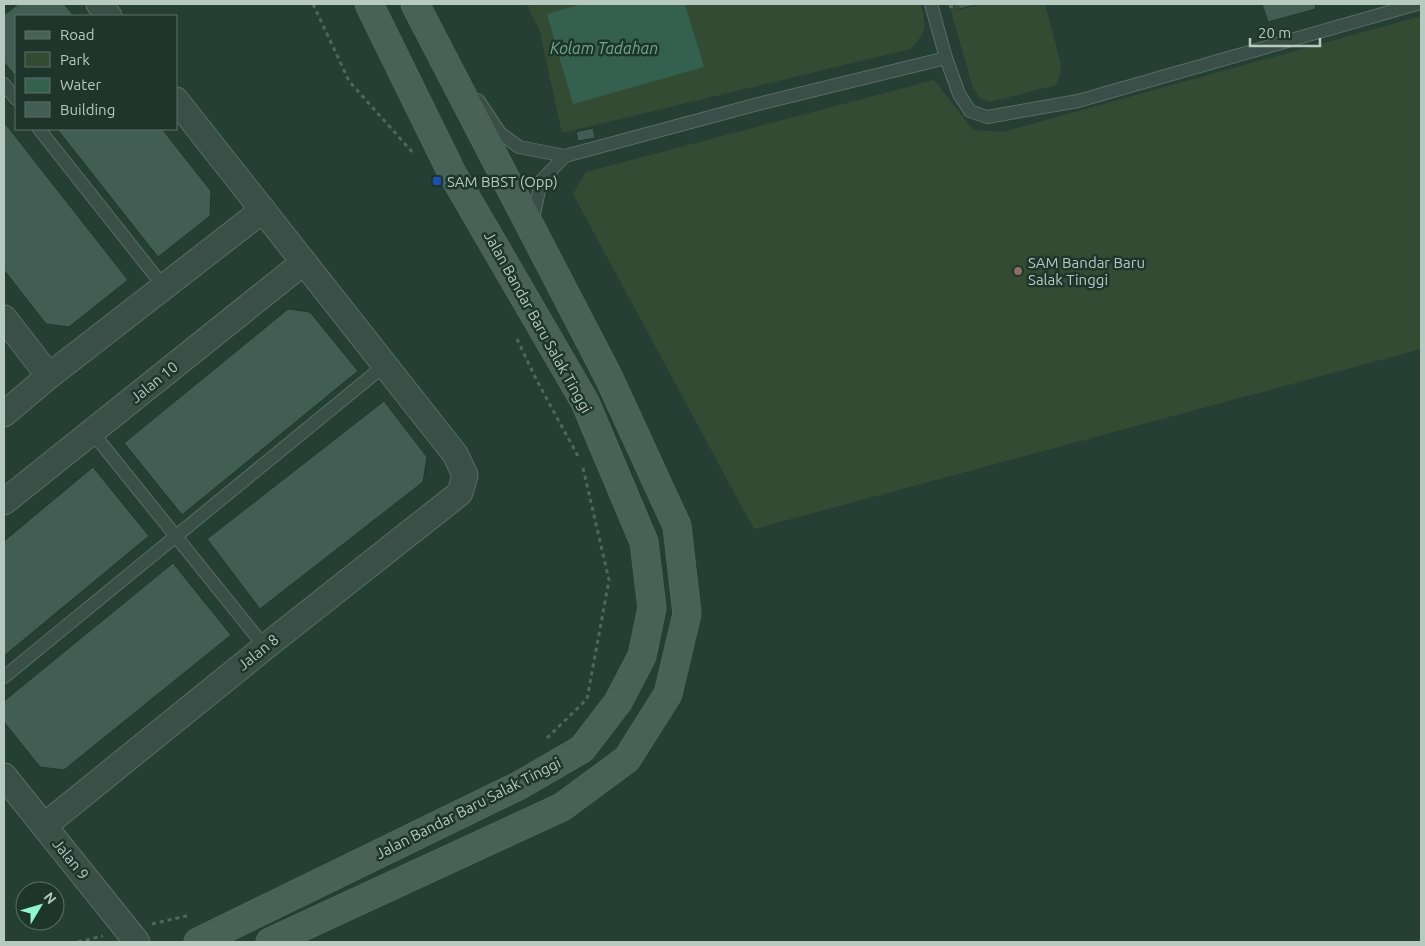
<svg xmlns="http://www.w3.org/2000/svg" width="1425" height="946" font-family="Ubuntu,sans-serif">
  <rect width="100%" height="100%" fill="#263f35"/>
  <g fill="#344b33">
    <path d="M526,4H920C927,28 927,31 910,49L562,133L539,28Z"/>
    <path d="M949,4H1045L1061,65L1060,74L1056,85L990,102L980,98L973,88Z"/>
    <path d="M1421,16V349L754,529L573,194L586,172L934,80L973,130L1003,132Z"/>
  </g>
  <path fill="#34614f" d="M582,4H685L704,67L573,104L547,14Z"/>
  <g fill="#425e54" stroke="#20372e">
    <path d="M18,4H64L74,16H16V77L4,62V15Z"/>
    <path d="M958,4H980L959,9Z"/>
    <path d="M1262,4H1315L1316,9L1268,22Z"/>
    <path d="M4,122L128,280L69,327L46,324L4,270Z"/>
    <path d="M593,128L595,138L578,141L576,132Z"/>
    <path d="M57,129H162L211,191L210,216L158,257Z"/>
    <path d="M288,309L310,312L358,371L182,515L124,443Z"/>
    <path d="M384,401L427,457L423,482L260,609L207,539Z"/>
    <path d="M93,467L149,536L4,656V541Z"/>
    <path d="M173,563L231,635L64,770L40,767L4,722V701Z"/>
  </g>
  <g fill="none" stroke-linecap="round" stroke-linejoin="round">
    <defs>
      <g id="service">
        <path d="M931,4L946,58L959,94L970,111L987,117L1078,101L1417,4"/>
        <path d="M4,84L16,99"/>
        <path d="M478,100L500,133L519,147L565,156L758,104L946,58"/>
        <path d="M39,129L164,287"/>
        <path d="M532,223L541,181L565,156"/>
        <path d="M92,432L265,647"/>
        <path d="M4,677L385,365"/>
      </g>
      <g id="minor">
        <path d="M99,4L109,16"/>
        <path d="M4,318L49,376"/>
        <path d="M4,414L49,376L263,210"/>
        <path d="M4,502L304,262"/>
        <path d="M4,776L137,942"/>
        <path d="M44,826L265,647L460,493L465,475L455,454L176,100"/>
      </g>
      <g id="secondary">
        <path d="M198,942L520,785L582,749L618,702L642,656L652,608L644,542L585,402L452,173L369,4"/>
        <path d="M270,942L562,807L627,759L668,694L687,614L677,526L609,378L415,4"/>
      </g>
    </defs>
    <use href="#service" stroke="#586d65" stroke-width="14"/>
    <use href="#minor" stroke="#586d65" stroke-width="27"/>
    <use href="#secondary" stroke="#586d65" stroke-width="29"/>
    <g stroke="#516855" stroke-width="3" stroke-dasharray="4 4" stroke-linecap="butt">
      <path d="M313,4L349,81L413,153"/>
      <path d="M949,7L958,5"/>
      <path d="M517,339L536,379L579,458"/>
      <path d="M547,738L587,699L609,580L583,468"/>
      <path d="M152,924L190,915"/>
      <path d="M78,942L103,936"/>
    </g>
    <use href="#service" stroke="#3a4f47" stroke-width="12"/>
    <use href="#minor" stroke="#3a4f47" stroke-width="25"/>
    <use href="#secondary" stroke="#486258" stroke-width="28"/>
  </g>
  <rect fill="#1a4fb4" stroke="#1e352c" stroke-width="2" x="432" y="176" width="10" height="10" rx="2.5"/>
  <circle fill="#8d6e63" stroke="#1e352c" stroke-width="2" cx="1018" cy="271" r="5"/>
  <g text-anchor="middle" dominant-baseline="central" stroke-width="5" stroke-linejoin="round" paint-order="stroke">
    <g font-size="15" fill="#b6cac2" stroke="#1e352c" text-anchor="start">
      <text x="447" y="181">SAM BBST (Opp)</text>
      <text x="1028" y="262">SAM Bandar Baru<tspan x="1028" dy="17">Salak Tinggi</tspan></text>
    </g>
    <g font-size="15" fill="#b6cac2" stroke="#1e352c">
      <text transform="translate(538 322) rotate(61)">Jalan Bandar Baru Salak Tinggi</text>
      <text transform="translate(154 382) rotate(-39)">Jalan 10</text>
      <text transform="translate(258 652) rotate(-39)">Jalan 8</text>
      <text transform="translate(468 808) rotate(-27)">Jalan Bandar Baru Salak Tinggi</text>
      <text transform="translate(71 859) rotate(51)">Jalan 9</text>
    </g>
    <g font-size="16" font-style="italic" fill="#70a890" stroke="#1e352c">
      <text x="604" y="48">Kolam Tadahan</text>
    </g>
  </g>
  <rect width="1425" height="946" fill="none" stroke="#b6cac2" stroke-width="10"/>
  <rect x="15" y="15" width="162" height="115" fill="#1e352c" stroke="#5b7168"/>
  <rect x="25" y="31" width="25" height="8" fill="#486258" stroke="#5b7168"/>
  <text x="60" y="40" font-size="15" fill="#b6cac2">Road</text>
  <rect x="25" y="52" width="25" height="15" fill="#344b33" stroke="#5b7168"/>
  <text x="60" y="65" font-size="15" fill="#b6cac2">Park</text>
  <rect x="25" y="78" width="25" height="15" fill="#34614f" stroke="#5b7168"/>
  <text x="60" y="90" font-size="15" fill="#b6cac2">Water</text>
  <rect x="25" y="102" width="25" height="15" fill="#425e54" stroke="#5b7168"/>
  <text x="60" y="115" font-size="15" fill="#b6cac2">Building</text>
  <g transform="translate(40 906) rotate(52)"><circle r="24" fill="#1e352c" stroke="#5b7168"/>
  <path d="M0-4L9 19L0 12L-9 19Z" fill="#8ff6cf"/>
  <text y="-8" font-size="14" font-weight="bold" text-anchor="middle" fill="#b6cac2">N</text>
  </g>
  <path d="M1250 38v8h70v-8" fill="none" stroke="#b6cac2" stroke-width="2.5"/>
  <text x="1258" y="38" font-size="15" fill="#b6cac2" stroke="#1e352c" stroke-width="4" paint-order="stroke">20 m</text>
</svg>
